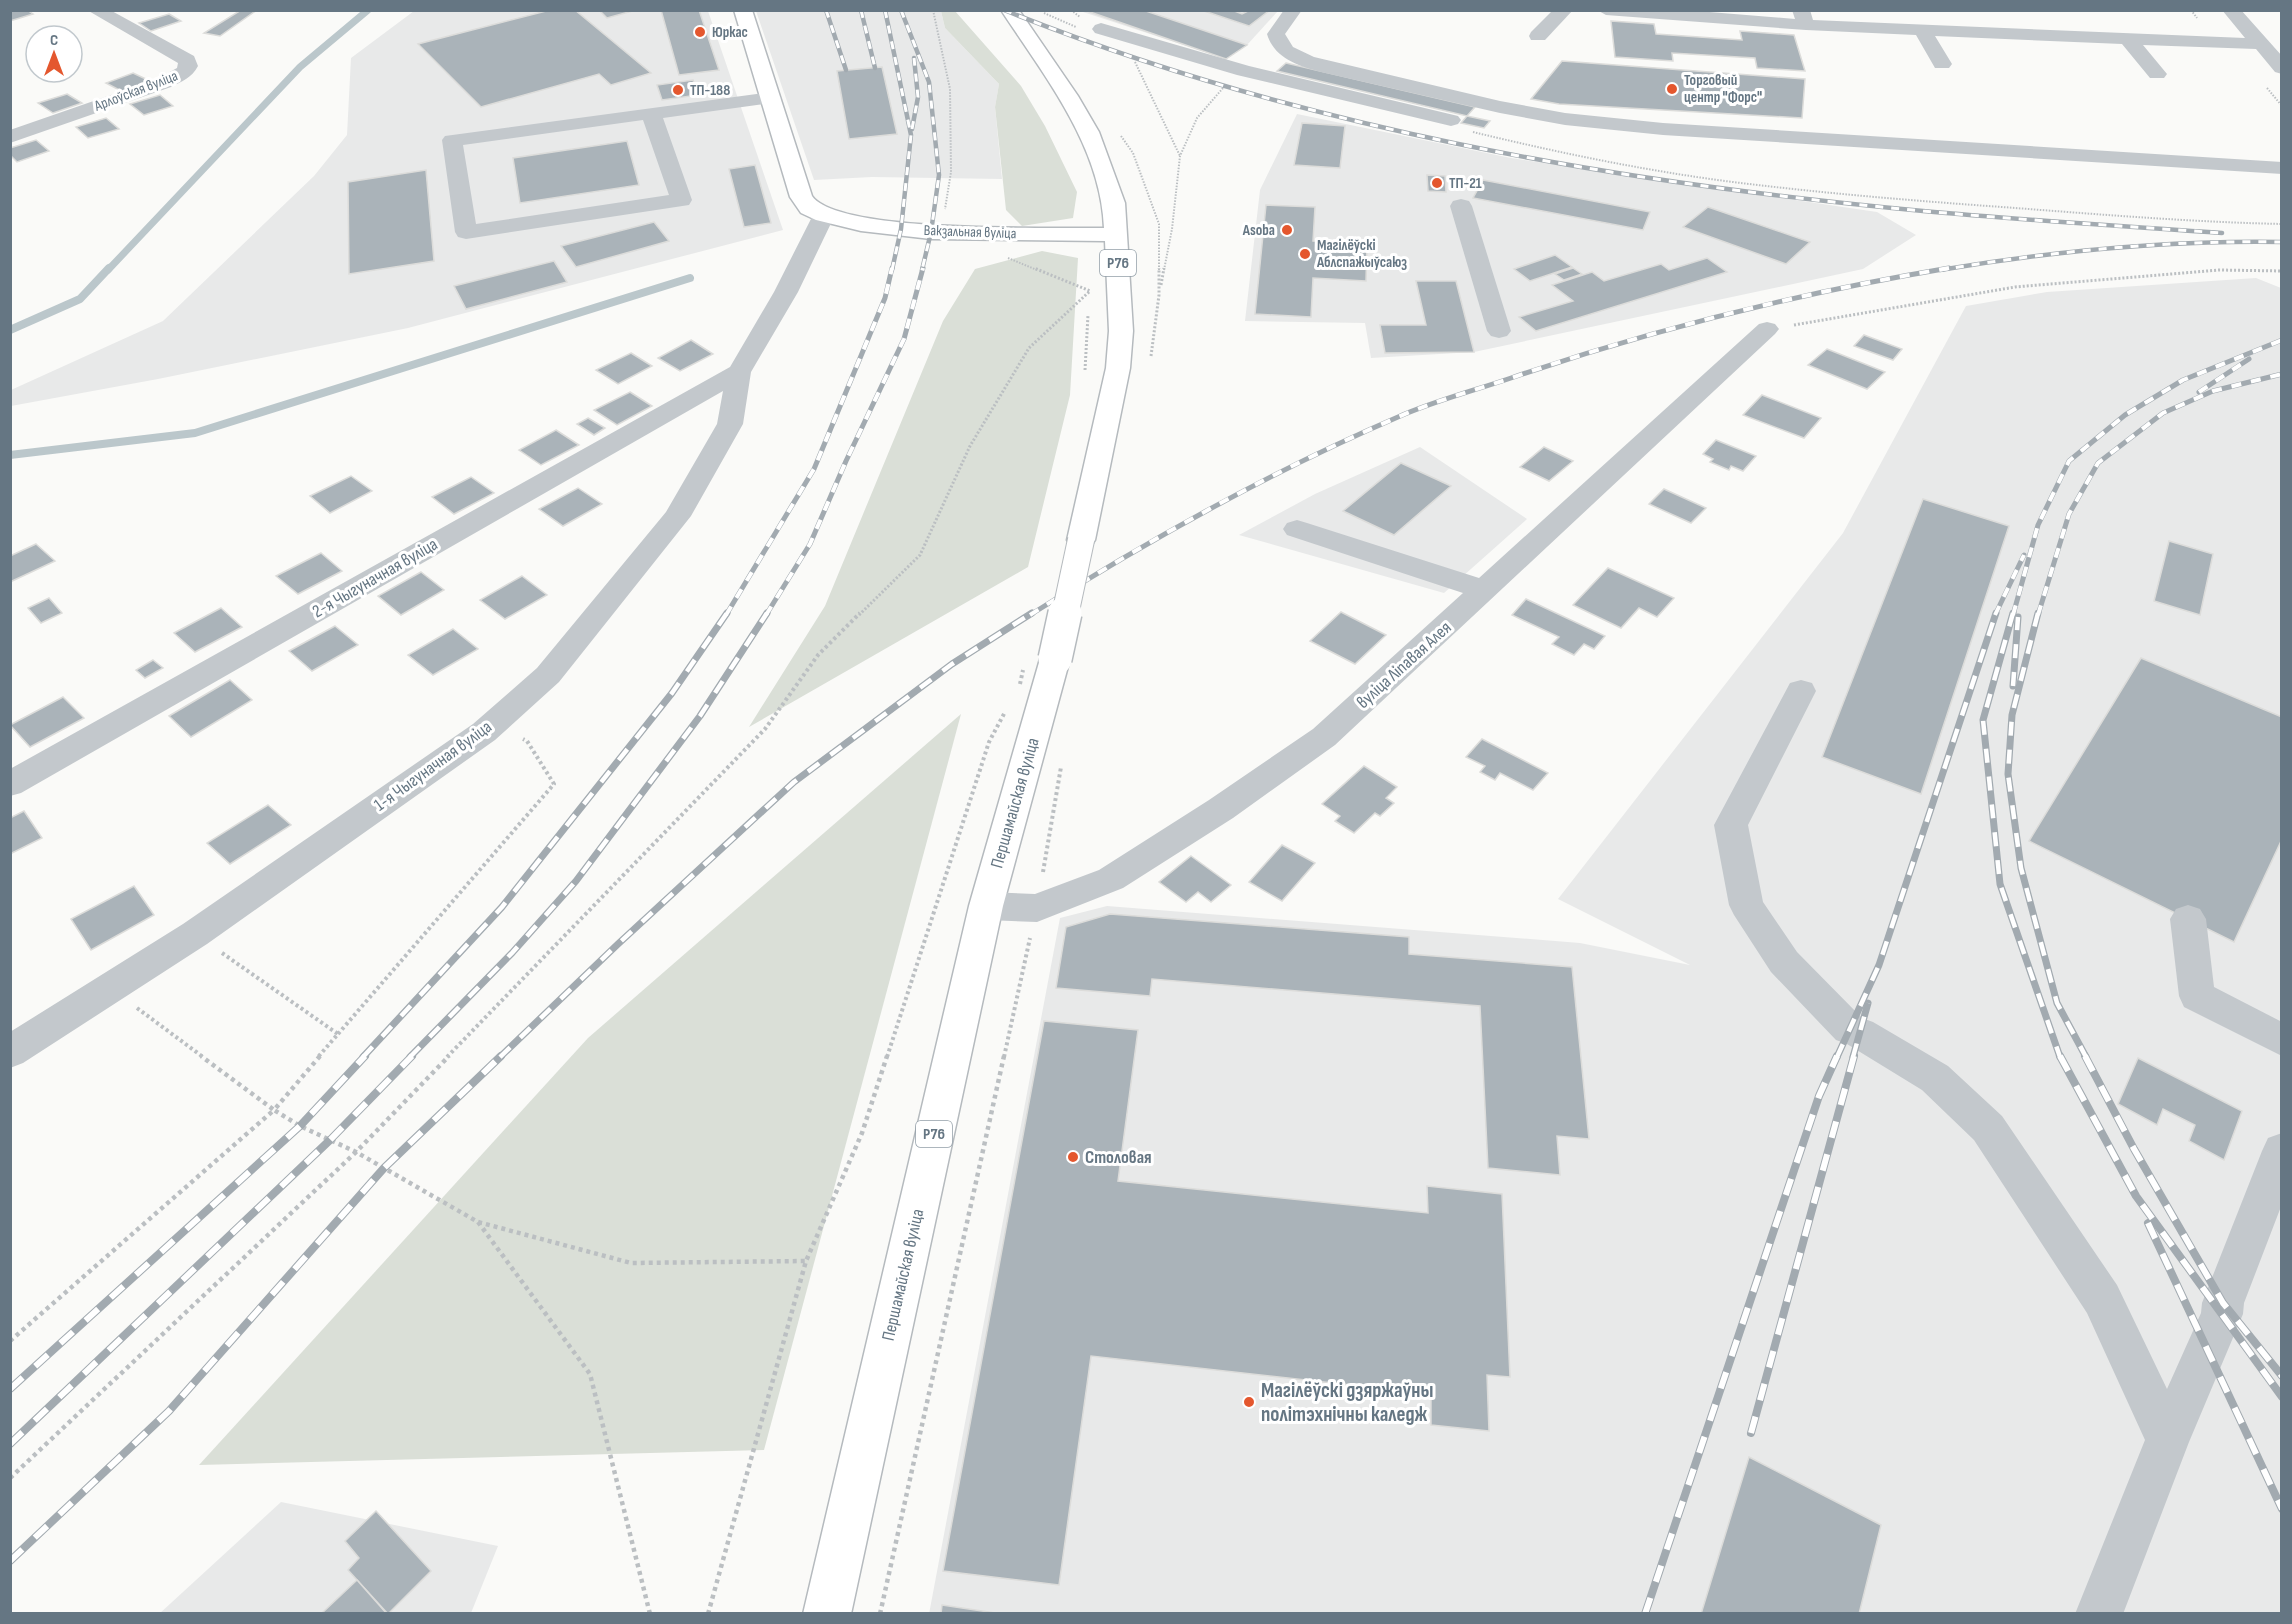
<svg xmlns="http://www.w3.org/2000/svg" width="2292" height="1624" font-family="'Sofia Sans Condensed',sans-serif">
  <rect width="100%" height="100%" fill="#fafaf8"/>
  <g fill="#e8e9e9">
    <path d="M414,11H708L783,230L408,328L158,379L11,406V390L163,321L314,176L347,135L351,58Z"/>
    <path d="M756,11H941L945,28L999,84L995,107L1002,179L872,177L814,180Z"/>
    <path d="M1080,11H1278L1247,45L1226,59Z"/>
    <path d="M1297,114L1511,158L1877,212L1916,235L1863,269L1474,352L1371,358L1365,323L1245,321L1260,190Z"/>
    <path d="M2256,278L2281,288V1613L929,1614L1060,918L1107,906L1580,943L1690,965L1558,899L1843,533L1966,306L2047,292Z"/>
    <path d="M1420,447L1527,519L1444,593L1239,535L1315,494Z"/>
    <path d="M281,1502L498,1546L471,1613L159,1614Z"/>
  </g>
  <g fill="#dadfd7">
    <path d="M941,11H955L1021,86L1045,126L1077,192L1073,218L1022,226L1006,210L995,107L999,84L945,28Z"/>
    <path d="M1042,251L1078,258L1070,395L1028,567L749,727L825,606L943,321L975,269Z"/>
    <path d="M961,714L764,1450L199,1465L588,1038Z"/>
  </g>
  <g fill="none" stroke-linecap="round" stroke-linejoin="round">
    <path stroke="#bbc7cb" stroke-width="7" d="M108,270L300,67L368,10"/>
    <g stroke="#bbc7cb" stroke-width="8">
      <path d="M10,330L80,299L109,268"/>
      <path d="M10,455L195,433L690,278"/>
    </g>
  </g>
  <g fill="#aab3b9" stroke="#dcdcda" stroke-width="1.5">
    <path d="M10,10H27L33,14L10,21Z"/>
    <path d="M241,10H257L220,36L204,33Z"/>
    <path d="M550,10H575L651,73L611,85L599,74L481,107L418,44Z"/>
    <path d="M599,10H636L607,18Z"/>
    <path d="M661,10H699L719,70L679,75Z"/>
    <path d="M1093,10H1143L1247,45L1226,59L1090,12Z"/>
    <path d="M1201,10H1232L1242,14L1250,10H1270L1249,26Z"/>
    <path d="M169,14L181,21L151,31L139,23Z"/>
    <path d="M1611,21L1654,24L1656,34L1742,40L1740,31L1794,35L1805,71L1757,68L1755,58L1672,53L1673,61L1615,57Z"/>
    <path d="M1562,61L1805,79L1802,118L1559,104L1531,99Z"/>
    <path d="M1286,63L1475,107L1467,116L1277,71Z"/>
    <path d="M882,67L897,134L849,139L837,71Z"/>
    <path d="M133,73L150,81L123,92L106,83Z"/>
    <path d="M693,80L698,95L662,100L657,85Z"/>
    <path d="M67,94L82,103L53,113L38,103Z"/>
    <path d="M160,95L173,106L144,115L130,104Z"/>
    <path d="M1467,116L1490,121L1484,128L1461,123Z"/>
    <path d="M106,118L119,129L88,138L76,127Z"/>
    <path d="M1302,123L1345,126L1340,168L1294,165Z"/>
    <path d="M36,140L49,151L17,162L10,155V148Z"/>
    <path d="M627,141L639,185L520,203L513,158Z"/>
    <path d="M755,165L771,223L744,227L729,169Z"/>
    <path d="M426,170L434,261L349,274L348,182Z"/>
    <path d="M1427,175L1445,176L1446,192L1428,191Z"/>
    <path d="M1483,180L1650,212L1643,230L1473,198Z"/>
    <path d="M1266,205L1315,207L1313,241L1367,244L1366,281L1313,278L1311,317L1255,314Z"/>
    <path d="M1708,207L1810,242L1786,264L1683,227Z"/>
    <path d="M654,222L669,241L576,267L561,246Z"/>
    <path d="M1555,255L1572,267L1530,281L1514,269Z"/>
    <path d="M1707,258L1727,272L1536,331L1519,317L1573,301L1552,285L1592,272L1604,281L1661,264L1669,270Z"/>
    <path d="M554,261L567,282L466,309L454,286Z"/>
    <path d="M1573,268L1582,274L1564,280L1555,274Z"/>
    <path d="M1416,281H1456L1474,352L1385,353L1380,325H1426Z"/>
    <path d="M1864,335L1902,349L1893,360L1854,346Z"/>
    <path d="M691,340L713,354L680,371L658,358Z"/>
    <path d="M1827,349L1885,372L1867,389L1808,365Z"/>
    <path d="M631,353L652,366L618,384L596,370Z"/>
    <path d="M630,392L652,406L617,425L594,410Z"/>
    <path d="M1762,395L1821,418L1804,438L1743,415Z"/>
    <path d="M588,418L605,428L594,435L577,424Z"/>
    <path d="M556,430L579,445L541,465L519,450Z"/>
    <path d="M1716,440L1756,456L1743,471L1731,466L1729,470L1710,462L1713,459L1703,454Z"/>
    <path d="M1544,447L1573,461L1549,481L1520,467Z"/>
    <path d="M1401,463L1451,486L1394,535L1343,511Z"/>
    <path d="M351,476L372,491L330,513L310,496Z"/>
    <path d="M471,477L494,493L454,514L432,497Z"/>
    <path d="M578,488L602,504L563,526L539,509Z"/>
    <path d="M1664,489L1706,508L1691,523L1649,504Z"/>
    <path d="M1923,499L2009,526L1921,794L1822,757Z"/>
    <path d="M2169,541L2213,554L2200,615L2154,601Z"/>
    <path d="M36,544L55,561L10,582V556Z"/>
    <path d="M321,553L342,571L298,594L276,576Z"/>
    <path d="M1608,568L1674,598L1657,617L1639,608L1621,628L1573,605Z"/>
    <path d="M421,572L444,590L401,615L378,596Z"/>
    <path d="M522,576L547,595L505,619L480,600Z"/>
    <path d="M49,598L62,613L41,623L28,608Z"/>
    <path d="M1526,599L1605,636L1594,649L1584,644L1574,655L1552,644L1559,637L1512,615Z"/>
    <path d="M221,608L242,627L195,652L174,633Z"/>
    <path d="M1341,612L1386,635L1355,664L1310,641Z"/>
    <path d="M335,626L358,645L312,671L289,651Z"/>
    <path d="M453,629L478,649L433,675L408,655Z"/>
    <path d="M2141,658L2282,717V839L2234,942L2029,841Z"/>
    <path d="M153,660L163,668L145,678L136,670Z"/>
    <path d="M230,680L252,700L191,737L169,716Z"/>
    <path d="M63,697L84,718L30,747L10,725Z"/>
    <path d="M1482,739L1548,773L1533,790L1500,773L1495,780L1480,772L1485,766L1466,757Z"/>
    <path d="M1364,766L1397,787L1386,798L1394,803L1380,816L1375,813L1354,833L1335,821L1340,816L1322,804Z"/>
    <path d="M268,805L291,825L230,864L207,843Z"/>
    <path d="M24,811L42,838L10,854V818Z"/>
    <path d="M1282,845L1315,863L1282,901L1249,882Z"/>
    <path d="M1191,856L1231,885L1211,902L1198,892L1186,902L1159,882Z"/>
    <path d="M134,886L154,915L91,950L71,919Z"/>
    <path d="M1110,914L1409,937V954L1572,967L1589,1139L1557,1136L1560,1175L1488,1168L1480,1006L1152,979L1150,996L1056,988L1066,927Z"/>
    <path d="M1044,1021L1138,1030L1118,1181L1428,1213L1427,1186L1502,1194L1510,1377L1487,1375L1489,1431L1431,1425V1394L1091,1356L1059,1585L943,1571Z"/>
    <path d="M2138,1058L2242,1111L2224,1160L2189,1141L2195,1125L2163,1109L2157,1125L2118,1104Z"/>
    <path d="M1749,1457L1881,1525L1859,1614H1701Z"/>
    <path d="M376,1511L431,1571L388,1614L348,1570L359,1558L345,1541Z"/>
    <path d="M357,1580L387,1614H321Z"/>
    <path d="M942,1605L1002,1614H941Z"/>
  </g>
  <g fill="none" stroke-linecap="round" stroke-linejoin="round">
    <defs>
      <g id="major">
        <path d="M734,10H752L812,196C839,234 1053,227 1104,228C1101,146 1045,77 1001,10H1019L1078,96L1099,132L1125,203L1133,331L1130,368L1095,540L1091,546L1081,549L1071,546L1067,540L1106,368L1109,331L1105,241L931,239L861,231L816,220L801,213L790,197Z"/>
        <path d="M1055,649L1066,652L1070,659L1003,906L851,1614H803L969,906L1040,659L1044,652Z"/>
      </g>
    </defs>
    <use href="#major" stroke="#b5babe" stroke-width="3"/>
    <g stroke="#bbbfc2" stroke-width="2" stroke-dasharray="1.5 1.5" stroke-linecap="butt">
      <path d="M933,10L950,89L951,172L945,209"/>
      <path d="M1071,10L1080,17"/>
      <path d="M2191,10L2197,18"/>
      <path d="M1044,13L1076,27"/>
      <path d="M1135,62L1180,156"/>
      <path d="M2267,88L2282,106"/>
      <path d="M1473,132C1564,154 1656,173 1749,184C1833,194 1917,201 2002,207C2095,214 2188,222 2282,224"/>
      <path d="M1121,136L1133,153L1159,224V270"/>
      <path d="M1008,258L1037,270"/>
      <path d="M1164,270L1172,229L1180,156L1197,118L1223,88"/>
    </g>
    <g stroke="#bbbfc2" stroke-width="3" stroke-dasharray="2 2" stroke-linecap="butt">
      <path d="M1161,285L1164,268"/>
      <path d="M1794,325L2015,287L2219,270L2282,271"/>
      <path d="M1151,356L1159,295V268"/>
      <path d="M1085,370L1088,315"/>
      <path d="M859,615L920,555L970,446L1029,348L1090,291L1034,268"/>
    </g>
    <g stroke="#bbbfc2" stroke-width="4" stroke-dasharray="3 3" stroke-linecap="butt">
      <path d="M1043,872L1061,767"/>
      <path d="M222,953L338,1034L318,1057"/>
      <path d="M137,1008L203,1057"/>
      <path d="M338,1034L554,784L527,741L523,739"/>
      <path d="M447,1057L765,729L818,655L860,613"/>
      <path d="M887,1057L989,742L1005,712"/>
      <path d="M1004,1057L1030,938"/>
    </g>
    <g stroke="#bbbfc2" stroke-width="4.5" stroke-dasharray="4 4" stroke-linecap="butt">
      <path d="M320,1056L274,1110L300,1126L356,1152L478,1222L631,1263L806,1261"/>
      <path d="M478,1222L590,1374L650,1614"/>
      <path d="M10,1341L274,1110L201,1056"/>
      <path d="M10,1478L356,1152L449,1056"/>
      <path d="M708,1614L806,1261L862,1133L887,1056"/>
      <path d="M880,1614L1004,1056"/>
    </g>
    <g fill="#c3c8cc" fill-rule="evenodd">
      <path d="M87,10H110L194,56L198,66C192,78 182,81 171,87L10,143V130L157,79L177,68L178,63Z"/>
      <path d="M1284,10H1302L1285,34L1293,47L1314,57L1500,101L1565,113L1663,123L2282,162V174L1663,135L1565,125L1500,113L1321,72C1298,66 1274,58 1267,34Z"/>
      <path d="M1553,10H1573L1545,40H1531L1529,36L1531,32Z"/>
      <path d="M1597,10H1685L1795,19L1792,10H1810L1813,20L2245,38L2222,10H2241L2282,56V74L2275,72L2256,49L2143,45L2167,74L2164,78H2150L2122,44L1935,36L1952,64L1949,68H1935L1916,35L1806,30L1606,15Z"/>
      <path d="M1101,23L1249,66L1458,116L1461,120L1458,124L1451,126L1237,75L1095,33L1092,29L1095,25Z"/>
      <path d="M771,92L778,94L781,98L778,102L663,118L692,200L689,205L466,239L458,237L455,232L442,140L445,136ZM643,120L669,195L476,224L463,145Z"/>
      <path d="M1461,199L1469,201L1472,206L1511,331L1507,336L1499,338L1491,336L1487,331L1450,206L1453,201Z"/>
      <path d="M824,208L832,210L835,215L798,292L751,372L743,424L691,516L559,682L495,740L207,944L23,1063L10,1068V1032L183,924L473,724L537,668L666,512L717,424L723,391L21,793L10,796V769L730,367L774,292L813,215L816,210Z"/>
      <path d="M1767,322L1775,324L1779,329L1775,334L1335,745L1233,818L1123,888L1037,922L986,920L974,916L969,906L974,896L986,892L1035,894L1099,870L1209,800L1313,729L1463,593L1287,535L1283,529L1287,523L1297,520L1307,523L1479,578L1759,324Z"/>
      <path d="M1801,680L1812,683L1816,691L1748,825L1763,902L1797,952L1862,1018L1873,1022L1948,1066L2002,1116L2117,1285L2167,1389L2201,1313L2202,1303L2262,1151L2268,1138L2282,1133V1204L2244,1303L2243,1314L2189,1442L2123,1614H2075L2145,1440L2087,1313L1974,1140L1922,1090L1847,1044L1836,1040L1771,972L1734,915L1729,905L1714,825L1790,683Z"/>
      <path d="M2188,905L2200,909L2206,919L2214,987L2282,1022V1056L2184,1007L2179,996L2170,919L2176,909Z"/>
    </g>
    <use href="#major" fill="#fff" fill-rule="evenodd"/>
    <defs>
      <g id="rail-far3">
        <path d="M826,10L846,70"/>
        <path d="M861,10L875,68"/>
        <path d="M885,10L911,135L901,229L892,270"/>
        <path d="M901,10L929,82L939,175L931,232L922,270"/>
        <path d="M1004,10C1296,127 1611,182 1923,211C2022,220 2122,226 2222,233"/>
        <path d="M912,129L918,97L914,58"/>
        <path d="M1940,270C2054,251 2167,240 2282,242"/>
      </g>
      <g id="rail-far2">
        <path d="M2199,392L2249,359"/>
        <path d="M726,615L814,469L885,298L892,268"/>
        <path d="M766,615L810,544L846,461L904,339L923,268"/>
        <path d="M1030,615C1147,541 1270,472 1398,417C1434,401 1473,391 1511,378C1654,329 1800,293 1949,268"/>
        <path d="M1995,615L2024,555"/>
        <path d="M2013,615L2038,525L2069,461L2125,415L2183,380L2282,340"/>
        <path d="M2038,615L2069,514L2098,463L2163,413L2213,391L2282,374"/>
      </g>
      <g id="rail-far1">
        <path d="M2013,613L1983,720L2000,884L2060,1057"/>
        <path d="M2038,613L2012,715L2008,774L2021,868L2057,1003L2086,1057"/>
        <path d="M2013,686L2018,617"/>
        <path d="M363,1057L502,907L672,693L727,613"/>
        <path d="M410,1057L512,953L576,881L700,716L767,613"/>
        <path d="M500,1057L618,944L794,782L952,664L1032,613"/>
        <path d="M1837,1057L1879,965L1996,613"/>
        <path d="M1853,1057L1868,1003"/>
      </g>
      <g id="rail">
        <path d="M2060,1056L2136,1196L2282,1397"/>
        <path d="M2085,1056L2134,1149L2223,1303L2282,1376"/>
        <path d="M2148,1223L2282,1509"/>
        <path d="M10,1389L300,1126L365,1056"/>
        <path d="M1751,1433L1854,1056"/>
        <path d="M10,1444L330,1140L412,1056"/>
        <path d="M10,1561L169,1411L384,1168L501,1056"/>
        <path d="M1645,1614L1819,1096L1837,1056"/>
      </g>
    </defs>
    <use href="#rail-far3" stroke="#a2aab0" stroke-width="4.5"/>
    <use href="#rail-far2" stroke="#a2aab0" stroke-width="5"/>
    <use href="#rail-far1" stroke="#a2aab0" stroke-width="7"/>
    <use href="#rail" stroke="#a2aab0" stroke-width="8"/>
    <use href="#rail-far3" stroke="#fff" stroke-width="3" stroke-dasharray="8" stroke-linecap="butt"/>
    <use href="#rail-far2" stroke="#fff" stroke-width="4" stroke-dasharray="10" stroke-linecap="butt"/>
    <use href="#rail-far1" stroke="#fff" stroke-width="4.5" stroke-dasharray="14" stroke-linecap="butt"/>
    <use href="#rail" stroke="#fff" stroke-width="6" stroke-dasharray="17" stroke-linecap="butt"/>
    <defs>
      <path id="major-bridge-far1" d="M1065,615L1081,540"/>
      <path id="major-bridge" d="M1055,659L1065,613"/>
    </defs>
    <use href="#major-bridge-far1" stroke="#b5babe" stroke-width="28" stroke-linecap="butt"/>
    <use href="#major-bridge" stroke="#b5babe" stroke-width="36" stroke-linecap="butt"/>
    <path stroke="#bbbfc2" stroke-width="4" stroke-dasharray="3 3" stroke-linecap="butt" d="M1020,684L1023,670"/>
    <use href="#major-bridge-far1" stroke="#fff" stroke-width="26"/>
    <use href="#major-bridge" stroke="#fff" stroke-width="33"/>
  </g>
  <g fill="#e4572e" stroke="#fff" stroke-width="2">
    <circle cx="700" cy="32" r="6"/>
    <circle cx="1672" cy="89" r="6"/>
    <circle cx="678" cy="90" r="6"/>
    <circle cx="1437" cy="183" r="6"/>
    <circle cx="1287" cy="230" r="6"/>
    <circle cx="1305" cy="254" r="6"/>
    <circle cx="1073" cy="1157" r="6"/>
    <circle cx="1249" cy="1402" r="6"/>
  </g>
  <g text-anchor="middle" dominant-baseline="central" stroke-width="6" stroke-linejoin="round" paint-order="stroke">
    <g font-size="15" font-weight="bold" fill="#657683" stroke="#fff" text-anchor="start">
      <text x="712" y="32">Юркас</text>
      <text x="1684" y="80">Торговый<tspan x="1684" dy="17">центр "Форс"</tspan></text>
      <text x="690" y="90">ТП-188</text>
      <text x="1449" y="183">ТП-21</text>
      <text x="1275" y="230" text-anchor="end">Asoba</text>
      <text x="1317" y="245">Магілёўскі<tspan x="1317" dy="17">Аблспажыўсаюз</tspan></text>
    </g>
    <g font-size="15" fill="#657683" stroke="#fff">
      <text transform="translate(136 91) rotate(-21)">Арлоўская вуліца</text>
      <text transform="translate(970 232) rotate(2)">Вакзальная вуліца</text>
    </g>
    <g fill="#fff" stroke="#939fa8" stroke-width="1.5">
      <rect x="1100" y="250" width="36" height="26" rx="4.5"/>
      <rect x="916" y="1121" width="36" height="26" rx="4.5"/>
    </g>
    <g font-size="16" font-weight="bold" fill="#657683">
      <text x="1118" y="263">Р76</text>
      <text x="934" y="1134">Р76</text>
    </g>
    <g font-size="18" fill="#657683" stroke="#fff">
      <text transform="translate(375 578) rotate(-30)">2-я Чыгуначная вуліца</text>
      <text transform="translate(1404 665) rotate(-42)">вуліца Ліпавая Алея</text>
      <text transform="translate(433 766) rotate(-36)">1-я Чыгуначная вуліца</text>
      <text transform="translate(1015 803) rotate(-74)">Першамайская вуліца</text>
      <text transform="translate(903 1275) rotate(-77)">Першамайская вуліца</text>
    </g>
    <g font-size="18" font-weight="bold" fill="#657683" stroke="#fff" text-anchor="start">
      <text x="1085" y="1157">Столовая</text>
    </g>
    <g font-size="21" font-weight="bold" fill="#657683" stroke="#fff" text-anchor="start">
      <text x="1261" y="1390">Магілёўскі дзяржаўны<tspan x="1261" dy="24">політэхнічны каледж</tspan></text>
    </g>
  </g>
  <rect width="2292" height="1624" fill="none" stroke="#657683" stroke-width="24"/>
  <g transform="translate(54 54)"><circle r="28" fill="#ffffff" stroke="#c1c8cd" stroke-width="1.5"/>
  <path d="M0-4.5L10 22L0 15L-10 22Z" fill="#e4572e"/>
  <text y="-9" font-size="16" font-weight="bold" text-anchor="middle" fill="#657683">С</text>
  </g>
</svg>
